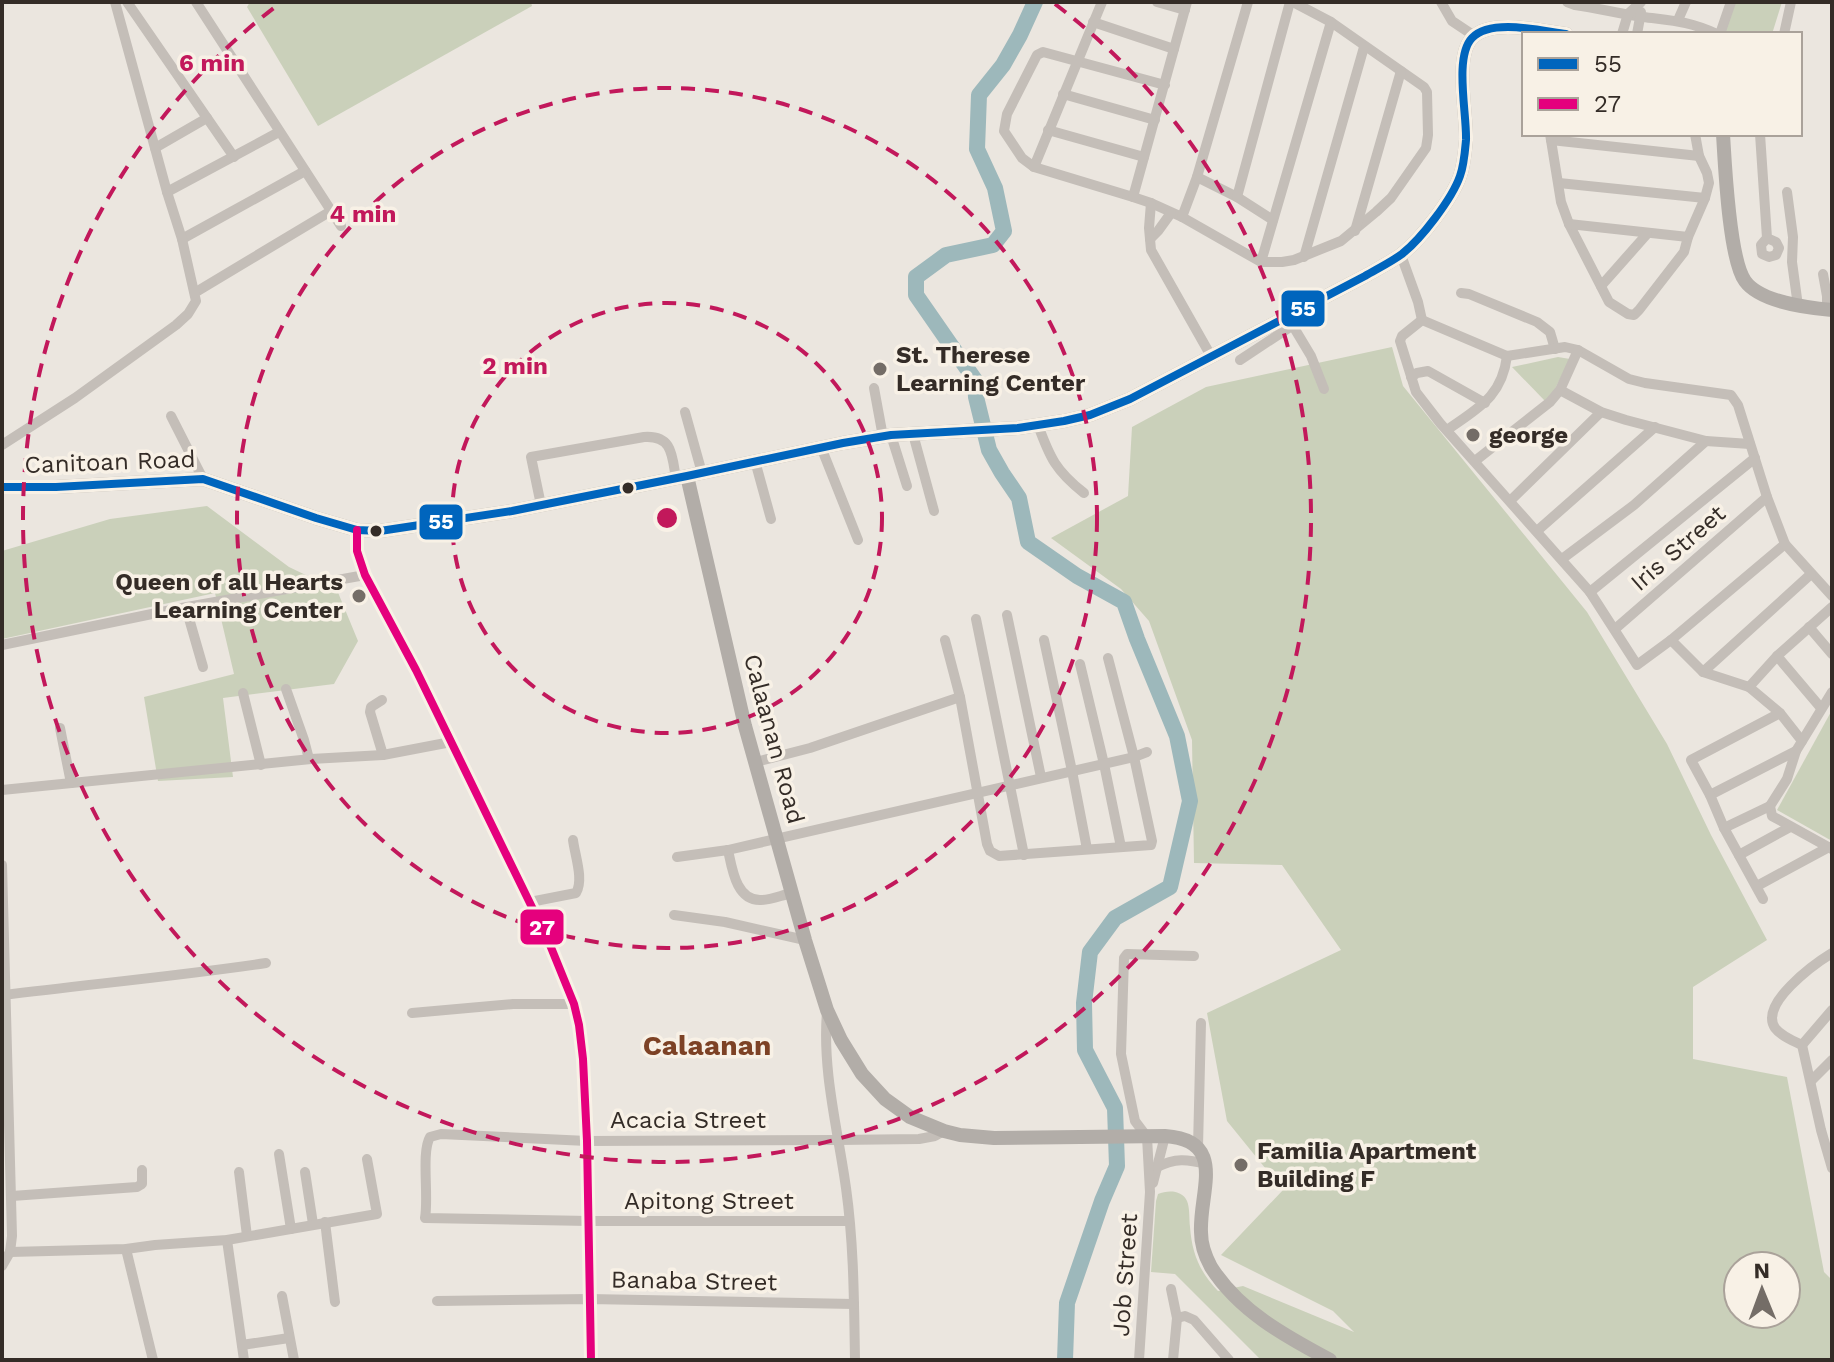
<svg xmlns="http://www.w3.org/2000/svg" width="1834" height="1362" font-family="'Work Sans',sans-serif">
  <rect width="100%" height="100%" fill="#ebe6df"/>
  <g fill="#cad0ba" fill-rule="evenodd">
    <path d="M250,2H531L532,6L318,126L247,7Z"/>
    <path d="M1735,2H1782L1772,34H1727L1725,32Z"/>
    <path d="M1392,347L1403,386L1587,612L1667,744L1711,835L1767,940L1693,987V1059L1787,1077L1824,1272L1832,1280V1360H1261L1175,1274L1151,1272L1156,1201L1158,1194C1168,1190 1182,1190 1187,1201C1190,1208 1189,1219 1190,1227C1192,1253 1199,1271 1218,1291L1243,1286L1354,1332L1333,1311L1221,1255L1283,1190L1227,1121L1207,1013L1341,950L1282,865L1194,863L1192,740L1149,621L1121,589L1051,538L1128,496L1132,427L1206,387ZM1738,1266H1786V1314H1738Z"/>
    <path d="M1558,357L1570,359L1553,393L1545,401L1512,367Z"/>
    <path d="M207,506L289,567L337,590L358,641L334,684L223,698L233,777L158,781L144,697L234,674L215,593L2,639V551L110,519Z"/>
    <path d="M1832,710V841L1777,810Z"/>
  </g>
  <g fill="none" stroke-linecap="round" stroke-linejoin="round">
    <path stroke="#9db8bb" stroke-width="16" d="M1035,2L1020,35L1003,65L979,95L977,149L995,188L1004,231L993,245L946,255L916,277V295L975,380L976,397L989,450L1002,473L1019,498L1028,542L1077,576L1124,602L1137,639L1177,736L1190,801L1170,887L1115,918L1090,952L1084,1003L1085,1050L1115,1108L1117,1166L1102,1201L1067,1303L1065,1360"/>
    <g stroke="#c4beb8" stroke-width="10">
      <path d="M127,2L234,157"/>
      <path d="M196,2L341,226"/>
      <path d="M1157,2L1185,10"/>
      <path d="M1441,2L1452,21L1473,35"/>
      <path d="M1567,2L1575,5C1598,8 1620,14 1643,17C1674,21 1688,21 1717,34"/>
      <path d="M1678,20L1686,2"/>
      <path d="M1093,22L1174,49"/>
      <path d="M1622,34L1628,14L1641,2"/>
      <path d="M1637,34L1641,12"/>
      <path d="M1720,34L1731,2"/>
      <path d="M1784,34L1791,2"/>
      <path d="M1165,85L1043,52L1037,55L1007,114L1004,131L1022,158L1034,167L1133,197L1187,2"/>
      <path d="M1063,94L1155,120"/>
      <path d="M1048,130L1144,157"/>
      <path d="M1550,134L1561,202L1569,224L1609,302L1628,314L1634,315L1639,310L1684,252L1688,237L1705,198L1709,183L1707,173L1699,156L1695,134"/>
      <path d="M1760,134L1767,238L1761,245L1762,254L1769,257L1776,255L1779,248L1776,242L1767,238"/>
      <path d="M1551,140L1699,156"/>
      <path d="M155,148L207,118"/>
      <path d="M1034,167L1102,2"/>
      <path d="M1197,177L1237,197L1273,220"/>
      <path d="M1559,183L1705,198"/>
      <path d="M167,192L279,132"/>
      <path d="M1787,192L1793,237L1792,262L1798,306"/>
      <path d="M1133,197L1151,203L1182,217L1261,262H1282L1294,260L1341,241L1376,212L1391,198L1426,148L1428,135L1427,92L1424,87L1331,22L1293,2"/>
      <path d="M1237,197L1290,2"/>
      <path d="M1151,203L1149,228L1151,250L1211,356"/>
      <path d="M1182,217L1197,177L1248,2"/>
      <path d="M1569,224L1688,237"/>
      <path d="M1355,231L1401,71"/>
      <path d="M182,239L305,171"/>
      <path d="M1150,239L1158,231L1171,213"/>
      <path d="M1401,255L1418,302L1422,320"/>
      <path d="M1304,257L1364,47"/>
      <path d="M1261,262L1331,22"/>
      <path d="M1823,274L1827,296V310"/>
      <path d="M1601,286L1647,234"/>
      <path d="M196,292L331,211"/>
      <path d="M1461,293L1469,294L1537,322L1550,332L1555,349"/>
      <path d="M1287,316L1311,356L1324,389"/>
      <path d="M1422,320L1402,336L1400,341L1416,392L1440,423L1590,592L1637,665L1671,640L1785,544"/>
      <path d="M1422,320L1507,356L1565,347L1578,350L1629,379L1645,383L1731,395L1738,405L1767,497L1785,544L1832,596"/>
      <path d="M1240,360L1293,325"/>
      <path d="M1411,377L1417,373L1428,371L1485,403"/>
      <path d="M874,388L883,437"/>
      <path d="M1560,390L1601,412L1626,420L1706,441L1750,444"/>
      <path d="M685,412L702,473"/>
      <path d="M171,416L203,479"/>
      <path d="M1038,425C1050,458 1056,471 1084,493"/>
      <path d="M1447,430C1478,408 1502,397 1507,356"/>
      <path d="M913,434L934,511"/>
      <path d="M891,435L907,486"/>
      <path d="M2,445L75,398L176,325L188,314L196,301L182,239L167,192L115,2"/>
      <path d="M821,447L858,540"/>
      <path d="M755,461L771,519"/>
      <path d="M1475,461L1550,402L1560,390L1578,350"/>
      <path d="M1510,501L1601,412"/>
      <path d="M541,505L531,457L644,437C673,435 672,456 676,479"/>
      <path d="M357,530V551L365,575L416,670L548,940L574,1004L579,1025L583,1059L587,1141L591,1360"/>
      <path d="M1537,531L1655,427"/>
      <path d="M1562,559L1634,505L1706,441"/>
      <path d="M1590,592L1755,458"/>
      <path d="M186,608L203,667"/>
      <path d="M1007,615L1041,777"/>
      <path d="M976,619L1024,855"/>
      <path d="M1809,627L1832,654"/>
      <path d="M1615,629L1767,497"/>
      <path d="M945,640L960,697L987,844L990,851L999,856L1151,845L1152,841L1134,757L1108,658"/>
      <path d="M1044,640L1072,771L1087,849"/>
      <path d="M1671,640L1703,672L1749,687L1780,713L1802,741"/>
      <path d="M2,645L176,609L365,575"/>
      <path d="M1777,656L1821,708"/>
      <path d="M1080,664L1104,764L1121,847"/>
      <path d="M1703,672L1811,574"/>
      <path d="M1749,687L1777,656L1832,607"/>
      <path d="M286,689L304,740L309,759"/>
      <path d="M1832,692L1796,751L1787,779L1770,806L1772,816L1832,849"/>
      <path d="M243,693L261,765"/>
      <path d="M382,700L371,707L370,712L383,755"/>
      <path d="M60,728L71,783"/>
      <path d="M756,762L810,748L960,697"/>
      <path d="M2,790L311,759L383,755L451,742"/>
      <path d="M1710,795L1796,751"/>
      <path d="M1724,828L1770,806"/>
      <path d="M728,850C732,868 736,901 761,900C771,900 782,895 792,893"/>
      <path d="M1739,855L1790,827"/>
      <path d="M677,857L728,850L1134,757L1147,752"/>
      <path d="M2,865L12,1236L10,1252L2,1266"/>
      <path d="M1757,886L1829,847"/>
      <path d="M1763,899L1724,828L1710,795L1691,760L1780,713"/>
      <path d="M530,902L576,893C584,880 575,856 573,840"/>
      <path d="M674,915L725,922L805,940"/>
      <path d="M1832,953C1814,964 1759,1004 1775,1028C1781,1036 1793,1041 1802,1045L1821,1130L1832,1168"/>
      <path d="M4,995C91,984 179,976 266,963"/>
      <path d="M827,1012C822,1071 838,1130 846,1188C854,1245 854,1303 855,1360"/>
      <path d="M412,1013L513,1004H574"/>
      <path d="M1802,1045L1832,1010"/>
      <path d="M1811,1081L1832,1060"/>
      <path d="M1198,1147L1201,1023"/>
      <path d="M279,1154L291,1229"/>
      <path d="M1157,1167C1175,1158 1187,1159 1206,1164"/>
      <path d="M239,1172L247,1236"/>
      <path d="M305,1172L313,1224"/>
      <path d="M1153,1183L1165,1136"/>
      <path d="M12,1196L137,1187L142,1184V1170"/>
      <path d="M849,1221H589L425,1218C429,1197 421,1152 430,1137L441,1134L587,1141L838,1140L919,1139L935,1136L944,1131"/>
      <path d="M325,1222L335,1302"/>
      <path d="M227,1240L244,1360"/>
      <path d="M126,1249L153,1360"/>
      <path d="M10,1252L126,1249L155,1245L227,1240L377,1214L367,1159"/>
      <path d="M1171,1289L1177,1318L1173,1360"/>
      <path d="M282,1296L294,1360"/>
      <path d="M437,1301L589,1299L854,1304"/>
      <path d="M1177,1318L1185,1316L1194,1320L1229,1360"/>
      <path d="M242,1345L289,1338"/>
      <path d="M1139,1360L1150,1192L1147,1137L1135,1121L1121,1054L1124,958L1127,954L1194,956"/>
    </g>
    <g stroke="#b2ada8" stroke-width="14">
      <path d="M1723,134C1725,165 1729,259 1745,281C1760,302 1808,308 1832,310"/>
      <path d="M687,476L745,726L805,940L827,1010L841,1040L862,1074L885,1099L910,1117L944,1131L960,1135L994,1138L1165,1136C1228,1140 1199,1192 1201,1232C1201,1244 1205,1256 1211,1267C1239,1311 1285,1336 1330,1360"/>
      <path d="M2,487H56L203,479L316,518L357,530L380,531L512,511L687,476L843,443L891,435L1018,428L1064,421L1090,415L1130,399L1365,276C1377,269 1391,262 1402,254C1421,239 1452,199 1460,176C1464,165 1465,151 1466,140C1467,114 1454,57 1472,38C1491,18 1542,31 1566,34"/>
    </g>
    <defs>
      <path id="bus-1" d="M2,487H56L203,479L316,518L357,530L380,531L512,511L687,476L843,443L891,435L1018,428L1064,421L1090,415L1130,399L1365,276C1377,269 1391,262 1402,254C1421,239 1452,199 1460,176C1464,165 1465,151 1466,140C1467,114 1454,57 1472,38C1491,18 1542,31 1566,34"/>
      <path id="bus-2" d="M357,530V551L365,575L416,670L548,940L574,1004L579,1025L583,1059L587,1141L591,1360"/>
    </defs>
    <use href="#bus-1" stroke="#f8f1e6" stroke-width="14"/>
    <use href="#bus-2" stroke="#f8f1e6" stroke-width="14"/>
    <use href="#bus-1" stroke="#0065bd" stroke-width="8"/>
    <use href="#bus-2" stroke="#e5007d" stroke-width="8"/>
  </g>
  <g fill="none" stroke="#c2185b" stroke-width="4" stroke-dasharray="14 10">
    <circle cx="667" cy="518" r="215"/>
    <circle cx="667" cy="518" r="430"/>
    <path d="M1055 4A644 644 0 1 1 279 4"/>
  </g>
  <g fill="#746d67" stroke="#f8f1e6" stroke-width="3">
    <circle cx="880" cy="369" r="8"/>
    <circle cx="1473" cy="435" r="8"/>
    <circle cx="359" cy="596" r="8"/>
    <circle cx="1241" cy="1165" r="8"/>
  </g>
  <g fill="#342c27" stroke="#f8f1e6" stroke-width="3">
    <circle cx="628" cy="488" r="7"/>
    <circle cx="376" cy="531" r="7"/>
  </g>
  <g text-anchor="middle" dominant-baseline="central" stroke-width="7" stroke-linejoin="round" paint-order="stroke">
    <g font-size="24" font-weight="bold" fill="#342c27" stroke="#f8f1e6" text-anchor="start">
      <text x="896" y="355">St. Therese<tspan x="896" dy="28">Learning Center</tspan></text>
      <text x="1489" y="435">george</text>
      <text x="343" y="582" text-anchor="end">Queen of all Hearts<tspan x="343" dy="28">Learning Center</tspan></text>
      <text x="1257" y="1151">Familia Apartment<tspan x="1257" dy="28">Building F</tspan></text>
    </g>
    <g font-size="24" fill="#342c27" stroke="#f8f1e6">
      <text transform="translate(110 462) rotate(-2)">Canitoan Road</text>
      <text transform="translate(1678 548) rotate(-41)">Iris Street</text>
      <text transform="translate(774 739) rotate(75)">Calaanan Road</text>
      <text x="688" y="1120">Acacia Street</text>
      <text x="709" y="1201">Apitong Street</text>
      <text transform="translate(1125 1275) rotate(-86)">Job Street</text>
      <text transform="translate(694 1281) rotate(1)">Banaba Street</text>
    </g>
    <g font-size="28" font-weight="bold" fill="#7d4225" stroke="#f8f1e6">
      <text x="707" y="1045">Calaanan</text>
    </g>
  </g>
  <circle cx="667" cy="518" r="12" fill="#c2185b" stroke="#f8f1e6" stroke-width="4"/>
  <g font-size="24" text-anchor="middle" font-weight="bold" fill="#c2185b" stroke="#f8f1e6" stroke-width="7" stroke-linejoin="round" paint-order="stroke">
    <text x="212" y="71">6 min</text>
    <text x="363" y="222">4 min</text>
    <text x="515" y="374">2 min</text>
  </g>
  <g stroke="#f8f1e6" stroke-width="3">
    <rect x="1280" y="289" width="46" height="39" rx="8" fill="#0065bd"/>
    <rect x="418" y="503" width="46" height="38" rx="8" fill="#0065bd"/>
    <rect x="519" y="908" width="46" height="38" rx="8" fill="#e5007d"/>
  </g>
  <g font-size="22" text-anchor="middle" font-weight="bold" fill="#fff">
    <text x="1303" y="316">55</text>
    <text x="441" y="529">55</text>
    <text x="542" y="935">27</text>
  </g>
  <rect width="1834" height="1362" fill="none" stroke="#342c27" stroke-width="8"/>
  <rect x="1522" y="32" width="280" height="104" fill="#f8f1e6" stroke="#aaa29a" stroke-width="2"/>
  <rect x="1538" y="58" width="40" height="12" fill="#0065bd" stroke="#aaa29a" stroke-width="2"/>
  <text x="1594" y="72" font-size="24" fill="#342c27">55</text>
  <rect x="1538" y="98" width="40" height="12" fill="#e5007d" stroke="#aaa29a" stroke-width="2"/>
  <text x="1594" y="112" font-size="24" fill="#342c27">27</text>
  <g transform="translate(1762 1290) rotate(359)"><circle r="38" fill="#f8f1e6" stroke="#aaa29a" stroke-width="2"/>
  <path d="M0-6L14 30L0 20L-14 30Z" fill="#746d67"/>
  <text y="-12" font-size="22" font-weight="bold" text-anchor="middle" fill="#342c27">N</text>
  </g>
</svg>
